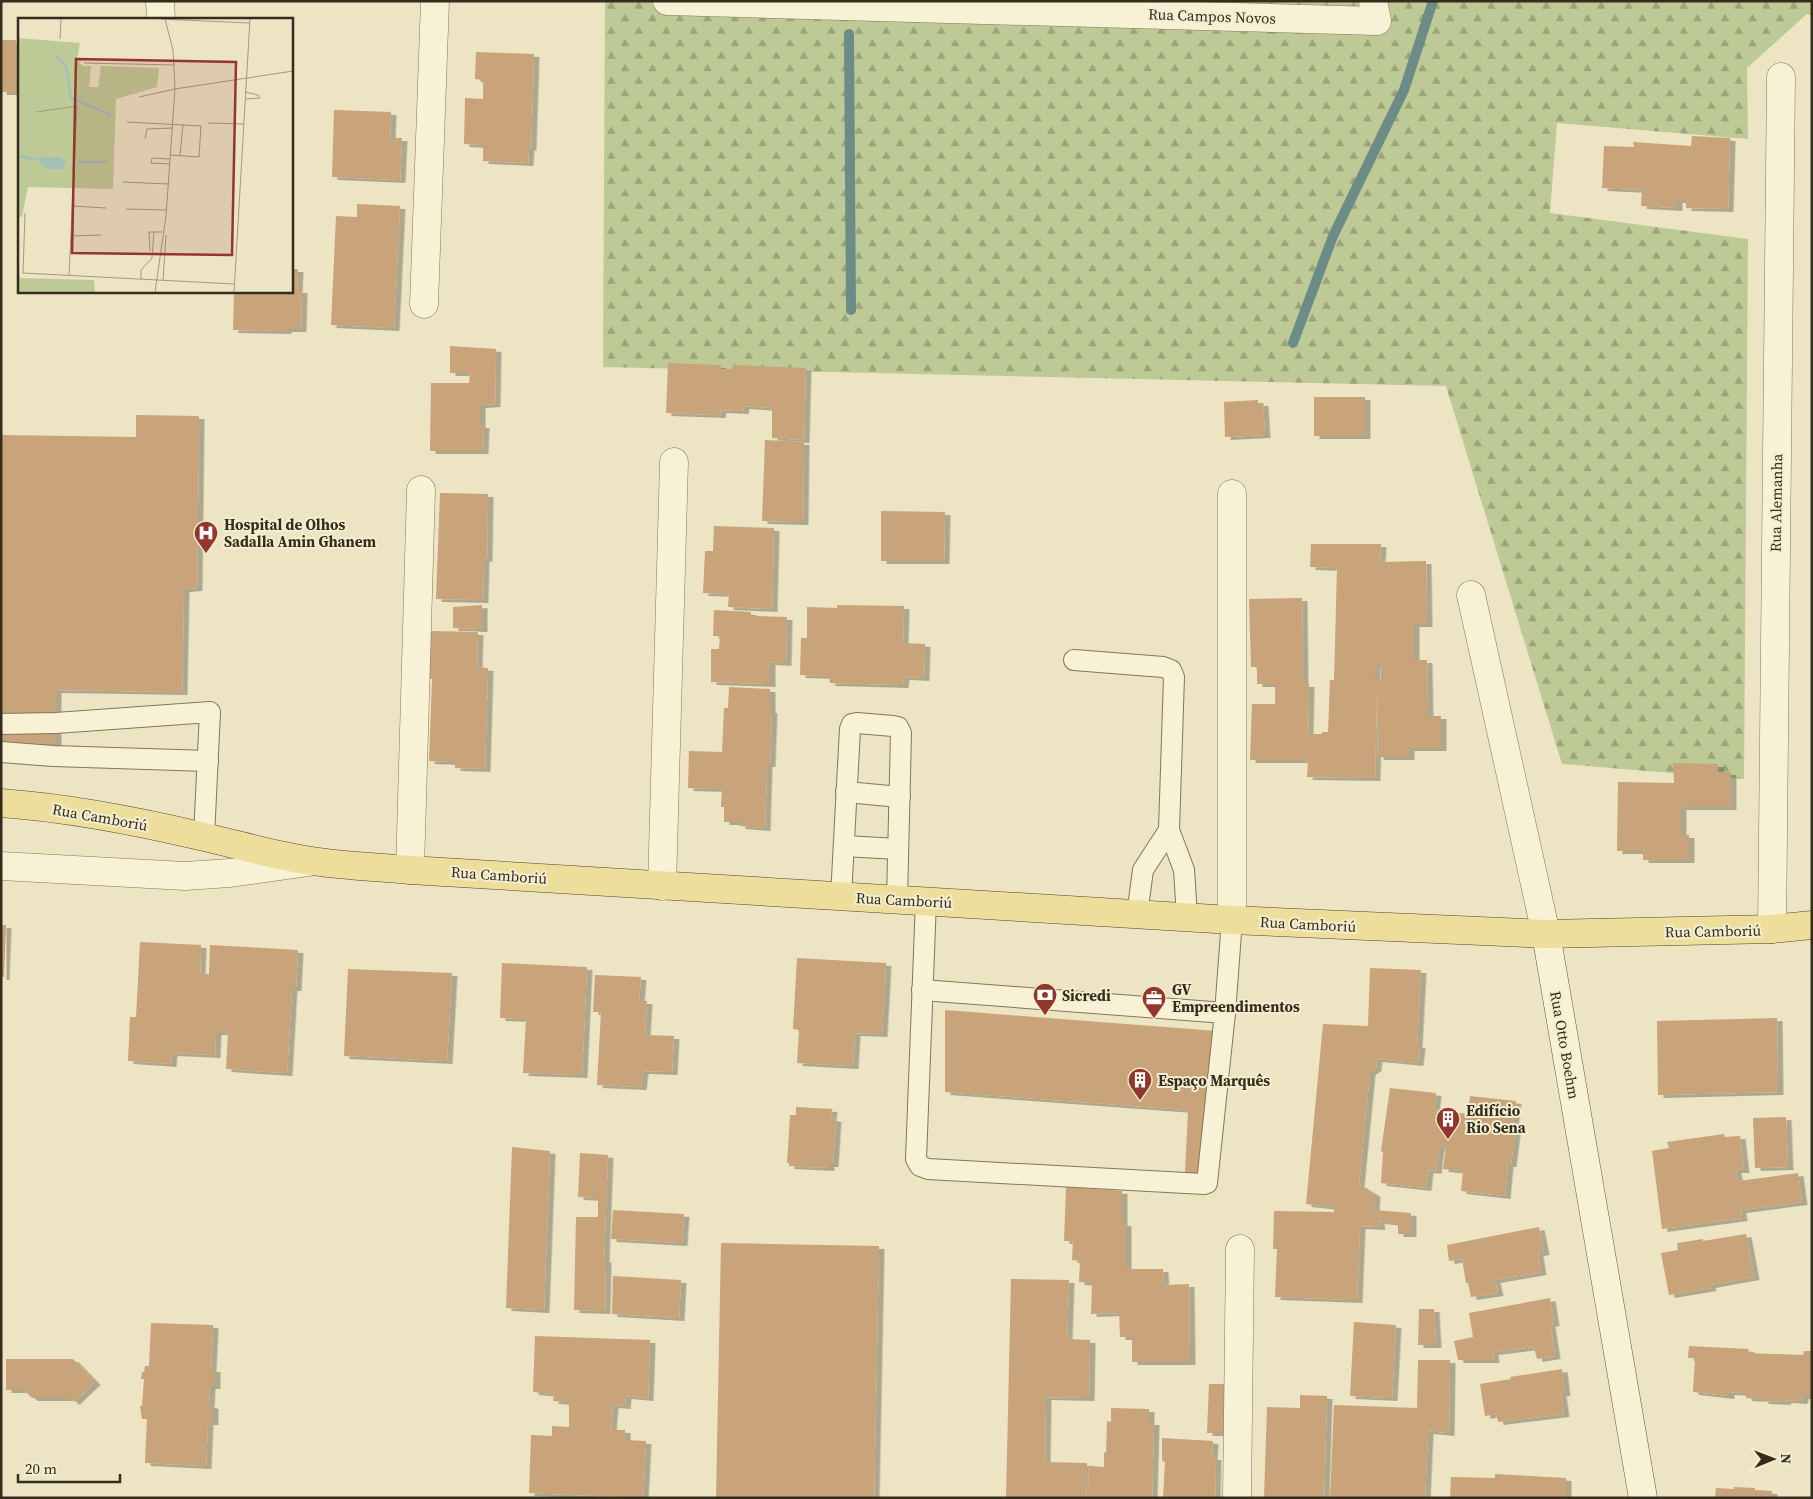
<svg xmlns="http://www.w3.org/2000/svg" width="1813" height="1499" font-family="'Source Serif 4',serif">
  <defs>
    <pattern id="forest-firs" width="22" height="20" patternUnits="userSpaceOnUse" patternTransform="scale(1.25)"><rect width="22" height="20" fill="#beca96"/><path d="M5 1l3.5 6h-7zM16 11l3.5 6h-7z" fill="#9ba47a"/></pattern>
    <filter id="shadow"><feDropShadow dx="5.5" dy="3" stdDeviation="0" flood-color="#0004"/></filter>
  </defs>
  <rect width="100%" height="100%" fill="#ece4c2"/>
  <path fill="url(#forest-firs)" d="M605,1H1812V15L1807,14L1747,68L1748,139L1557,123L1550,213L1748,239L1744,779L1562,764L1446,386L603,367Z"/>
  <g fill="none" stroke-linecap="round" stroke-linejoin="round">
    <g stroke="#6c8c88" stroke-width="10">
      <path d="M849,34L851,310"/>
      <path d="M1293,343L1333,236L1404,90L1433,1"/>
    </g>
  </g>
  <g fill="#c9a379" fill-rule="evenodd" filter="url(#shadow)">
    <path d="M1,40H16L17,92H1Z"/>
    <path d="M476,52L534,54L531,148L529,147L528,163L483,161V145L464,144L465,98L483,99V80L475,79Z"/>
    <path d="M334,110L391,112L390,138H402L400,180L332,177Z"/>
    <path d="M1692,136L1730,138L1728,209L1686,208V200H1677V208L1641,206L1642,190L1602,188L1604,146L1634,147L1633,142L1691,146Z"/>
    <path d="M357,204L400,206L394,328L331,325L336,216L357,217Z"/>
    <path d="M291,269H298L297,290H302L301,329H286V331L233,330L234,291H291Z"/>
    <path d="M450,346L496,349L495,404L480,405V425H484L483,451H430L431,383H469L470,373H450Z"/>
    <path d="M668,363L721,365L720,369H732L733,365L806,368L804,440L772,438V408L744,406L743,411L721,410L720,415L666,413Z"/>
    <rect x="1314" y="397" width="51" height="39"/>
    <path d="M1258,400V403H1263L1265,435L1225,437L1224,402Z"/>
    <path d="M136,415L199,416L197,588L184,589L182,692L56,690V744L1,743V435L136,437Z"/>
    <path d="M765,440L804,442L803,522L762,521Z"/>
    <path d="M440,493L488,494L487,559L484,558L483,600L436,599Z"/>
    <path d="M881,511L945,512L944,561H881Z"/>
    <path d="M714,526L774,528L772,609L728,607L729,594L703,593L705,551H713Z"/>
    <path d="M1311,544H1381L1380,562L1426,561L1427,624H1414V660H1427L1428,716H1441V748H1409V757H1378L1377,683L1375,778L1307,777L1308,760H1250L1252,704H1275V684H1257V667H1251L1249,599L1302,598L1303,684H1309L1308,734H1322V732H1328L1330,680H1334L1337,568L1310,567ZM1378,662H1381V680L1375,681V665H1378Z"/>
    <path d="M482,605V629L453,628V607Z"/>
    <path d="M837,605L904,606L903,643L925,644L924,678L904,677L903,685L830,683L829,676L800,675L801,638H807V607L837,608Z"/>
    <path d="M714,610L751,612V616L787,617L786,663L770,662V684L711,682V649H719L720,636H713Z"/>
    <path d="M431,631L478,632L477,667L488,668L485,769L455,768V762L429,761L432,679H429Z"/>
    <path d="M729,687L770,689V710H772L770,764H767L765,828L740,826V822H724V807H721L722,789L688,788L689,751L722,752L724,708H728Z"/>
    <path d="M1673,763L1718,764V772H1731V807H1681V835H1689V860H1643V851H1617L1618,782L1674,783Z"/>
    <path d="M1,925H6L4,977H1Z"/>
    <path d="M140,942L201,945L200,974H209L210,945L298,950L296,988H292L287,1073L226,1069L228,1032H216L215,1055L172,1053L171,1064L128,1061L130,1017H136Z"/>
    <path d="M797,958L886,963L882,1034L855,1033L853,1066L797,1063L799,1030L793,1029Z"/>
    <path d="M502,963L587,967L582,1075L523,1073L526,1019L500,1018Z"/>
    <path d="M1370,968L1421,970L1417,1045H1420L1418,1063L1377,1059L1376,1068L1370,1072L1359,1184L1375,1194L1374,1210L1411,1213V1234H1398V1223L1379,1221L1380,1227L1360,1226L1357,1300L1275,1297L1277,1249H1273L1274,1211L1334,1212V1207L1306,1204L1323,1024L1368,1026Z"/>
    <path d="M348,969L452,973L447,1061L344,1056Z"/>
    <path d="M595,975L641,977L639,1001H647L645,1035L674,1036L672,1072L643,1071L641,1087L597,1085L601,1012H593Z"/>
    <path d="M945,1010L1217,1031L1208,1174H1185L1188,1110L945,1092Z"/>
    <path d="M1777,1018L1778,1092L1658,1095L1657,1021Z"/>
    <path d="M1390,1088L1436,1093L1434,1110L1468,1114L1470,1096L1516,1101L1512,1132H1515L1511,1164H1508L1505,1196L1461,1191L1463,1171L1443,1169L1446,1148H1439L1436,1171L1428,1170L1426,1188L1381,1183L1383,1152L1381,1151Z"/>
    <path d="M796,1107L832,1109L831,1118L836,1119L833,1164H829V1168L789,1166V1163H787L790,1115H796Z"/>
    <path d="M1786,1117L1788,1167L1755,1168L1753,1118Z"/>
    <path d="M1724,1134L1725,1137L1740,1136L1744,1170H1736L1738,1181L1798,1173L1802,1202L1741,1210L1742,1218L1662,1229L1652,1151L1669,1148L1667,1142Z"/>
    <path d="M512,1147L550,1151L544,1310L506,1308Z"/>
    <path d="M580,1153L608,1155L604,1259L606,1260L605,1311L574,1310L576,1217H598V1198L578,1197Z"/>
    <path d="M1066,1187L1122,1191V1223H1126V1269H1163L1164,1285L1189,1284L1190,1362H1132V1337H1120L1119,1313L1091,1314L1092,1283L1079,1282L1080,1261L1072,1260L1073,1241H1064Z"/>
    <path d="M613,1210L684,1214L682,1243L611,1239Z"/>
    <path d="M1539,1227L1544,1252L1538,1253L1541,1272L1495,1280L1498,1293L1471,1297L1468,1283H1466L1462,1259L1449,1261L1447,1245Z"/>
    <path d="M1746,1234L1754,1277L1710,1285L1711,1288L1669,1295L1661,1253L1678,1250L1677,1243L1703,1239V1241Z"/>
    <path d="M721,1243L879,1246L874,1498H716Z"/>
    <path d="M613,1276L681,1280L679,1318L612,1314Z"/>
    <path d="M1011,1279L1069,1280L1067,1339L1090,1340L1089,1398L1046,1397L1045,1462L1087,1463L1086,1498H1006Z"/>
    <path d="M1550,1298L1554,1323L1550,1324L1555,1356L1537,1359L1534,1347L1493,1352L1494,1360H1458L1454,1341L1473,1337L1469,1313Z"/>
    <path d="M1419,1309H1434L1436,1345H1418Z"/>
    <path d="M1354,1322L1396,1325L1392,1398L1350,1396Z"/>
    <path d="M151,1323L213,1325L211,1369H215V1386H210L209,1405L213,1406V1422H208L206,1466L145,1463L147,1419H142L140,1406H142L144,1379H141L142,1372H144L145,1366H149Z"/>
    <path d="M535,1336L650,1340L648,1398L626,1396L625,1406L613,1405L611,1430H625V1440L646,1441L643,1498L529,1493L531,1435L552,1436V1426L569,1427V1402L553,1401L554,1394L533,1392Z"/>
    <path d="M1689,1346L1749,1349L1748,1353L1803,1355L1804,1351H1812V1396H1803L1802,1401L1786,1400L1785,1402L1763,1401V1399L1746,1398V1393L1729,1392V1396L1693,1392L1695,1358H1688Z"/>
    <path d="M6,1359H73L95,1382L74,1402L70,1398H32L24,1390H6Z"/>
    <path d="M1418,1360H1450L1449,1433L1428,1431L1425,1498H1330L1334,1405L1417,1408Z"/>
    <path d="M1562,1369L1565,1393H1561L1564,1414L1498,1422L1496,1414L1485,1416L1480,1384L1511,1379L1510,1377Z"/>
    <path d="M1209,1384H1230L1231,1433H1207Z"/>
    <path d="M1300,1395L1327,1396L1324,1498H1264L1267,1407L1300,1408Z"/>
    <path d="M1111,1408L1149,1409V1422H1154L1152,1498H1088L1089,1466L1104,1467V1452L1106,1453L1107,1421L1111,1422Z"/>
    <path d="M1162,1438L1213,1441L1212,1457H1216L1215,1498H1163L1165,1462L1162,1461Z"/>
    <path d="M1495,1474L1566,1478V1498H1450L1451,1477L1495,1478Z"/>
    <path d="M1734,1487L1755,1488V1490L1772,1491V1498H1715L1716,1488L1734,1489Z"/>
  </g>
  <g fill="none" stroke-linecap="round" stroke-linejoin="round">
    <defs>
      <g id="service">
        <path d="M1074,660L1163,667L1171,670L1174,677L1169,830L1184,870L1187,917"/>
        <path d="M1,724L56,723L210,712L204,837"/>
        <path d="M1,752L53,756L208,761"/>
        <path d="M846,792L900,797"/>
        <path d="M844,846L898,849"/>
        <path d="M841,897L850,729L852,724L857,723L893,726L898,727L901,733L897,900"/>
        <path d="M926,901L916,1159L920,1166L928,1169L1204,1184L1207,1183L1225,1013L1232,920"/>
        <path d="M1137,915L1143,870L1169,830"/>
        <path d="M922,990L1225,1013"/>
      </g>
      <g id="minor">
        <path d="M160,1L161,19"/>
        <path d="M667,1L1377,21L1373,1"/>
        <path d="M424,304L435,1"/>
        <path d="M1471,595L1546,934"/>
        <path d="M1,866L185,876L230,873L309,862"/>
        <path d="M410,870L421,490"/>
        <path d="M662,886L674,462"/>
        <path d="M1232,920V494"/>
        <path d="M1772,929L1781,77"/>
        <path d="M1237,1498L1240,1249"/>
      </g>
      <path id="secondary" d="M1546,934L1643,1498"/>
      <path id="primary" d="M1,803C70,808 137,821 204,837C240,845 275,856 312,861C344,866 378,867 410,870L1232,920L1546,934L1772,929L1812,925"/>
    </defs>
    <use href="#service" stroke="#85765a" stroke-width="22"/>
    <use href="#minor" stroke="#85765a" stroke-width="29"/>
    <use href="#secondary" stroke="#67573d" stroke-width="29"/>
    <use href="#primary" stroke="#53432e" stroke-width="29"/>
    <use href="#service" stroke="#f7f1d5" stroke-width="20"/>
    <use href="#minor" stroke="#f7f1d5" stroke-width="28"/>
    <use href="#secondary" stroke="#f7f1d5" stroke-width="28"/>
    <use href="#primary" stroke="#eede9b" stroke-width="28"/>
  </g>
  <defs>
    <symbol id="hospital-pin" viewBox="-11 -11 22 30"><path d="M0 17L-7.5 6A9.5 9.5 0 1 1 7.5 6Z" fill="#92372c" stroke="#f4eed1"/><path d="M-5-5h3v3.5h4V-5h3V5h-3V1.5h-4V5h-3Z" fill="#fff"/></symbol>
    <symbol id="bank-pin" viewBox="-11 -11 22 30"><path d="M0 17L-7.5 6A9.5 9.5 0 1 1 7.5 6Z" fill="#92372c" stroke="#f4eed1"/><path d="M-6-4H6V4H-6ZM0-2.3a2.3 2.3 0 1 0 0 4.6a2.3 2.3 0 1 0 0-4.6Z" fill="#fff"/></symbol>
    <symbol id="office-pin" viewBox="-11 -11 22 30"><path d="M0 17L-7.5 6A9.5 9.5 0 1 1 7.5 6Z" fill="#92372c" stroke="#f4eed1"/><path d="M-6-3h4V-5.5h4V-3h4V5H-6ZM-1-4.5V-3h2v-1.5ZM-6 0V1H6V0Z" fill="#fff"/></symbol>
    <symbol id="building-pin" viewBox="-11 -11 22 30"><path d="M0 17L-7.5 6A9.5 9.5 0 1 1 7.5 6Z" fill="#92372c" stroke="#f4eed1"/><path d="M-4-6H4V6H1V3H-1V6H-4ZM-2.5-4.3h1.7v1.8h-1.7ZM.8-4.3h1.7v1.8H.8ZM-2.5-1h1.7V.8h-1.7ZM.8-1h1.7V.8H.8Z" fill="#fff"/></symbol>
  </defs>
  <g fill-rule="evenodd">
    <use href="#hospital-pin" x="192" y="519" width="28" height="38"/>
    <use href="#bank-pin" x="1031" y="981" width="28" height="38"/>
    <use href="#office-pin" x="1140" y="984" width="28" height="38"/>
    <use href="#building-pin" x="1126" y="1066" width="28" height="38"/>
    <use href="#building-pin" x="1434" y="1105" width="28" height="38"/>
  </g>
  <g text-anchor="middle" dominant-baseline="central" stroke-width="4" stroke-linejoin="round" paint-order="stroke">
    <g font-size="15" fill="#352c1e" stroke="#f4eed1">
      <text transform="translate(1212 16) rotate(2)">Rua Campos Novos</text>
      <text transform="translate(1776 503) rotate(-89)">Rua Alemanha</text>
      <text transform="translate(100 817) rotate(10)">Rua Camboriú</text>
      <text transform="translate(499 875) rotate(4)">Rua Camboriú</text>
      <text transform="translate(904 900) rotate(3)">Rua Camboriú</text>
      <text transform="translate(1308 924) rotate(3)">Rua Camboriú</text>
      <text transform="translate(1713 931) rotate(-1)">Rua Camboriú</text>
      <text transform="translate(1565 1045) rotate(80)">Rua Otto Boehm</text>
    </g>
    <g font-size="15" font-weight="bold" fill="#352c1e" stroke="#f4eed1" text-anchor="start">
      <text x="224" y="524">Hospital de Olhos<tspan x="224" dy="17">Sadalla Amin Ghanem</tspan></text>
      <text x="1172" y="989">GV<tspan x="1172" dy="17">Empreendimentos</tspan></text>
      <text x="1062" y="995">Sicredi</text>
      <text x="1158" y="1080">Espaço Marquês</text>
      <text x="1466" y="1110">Edifício<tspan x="1466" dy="17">Rio Sena</tspan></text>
    </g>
  </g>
  <g transform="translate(18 18)">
    <rect width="275" height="275" fill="#ece4c2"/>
    <path d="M0,20L62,25L59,42L65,48H73L71,69H80L83,48L141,50L139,69L98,81L95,171L10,169L4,199L0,198ZM0,256L2,260L76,262L77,274H0Z" fill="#beca96"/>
    <path d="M23,139H41L49,144L44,151H30L22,145Z" fill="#a4bfba"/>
    <path fill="none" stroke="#a4bfba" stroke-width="2.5" d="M38,38L48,48L53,80L93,97M0,138L21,142M60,144H89"/>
    <path fill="none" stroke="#a39a80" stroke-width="1" d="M143,1L231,5M42,21L43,1M66,45L157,47M157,71L275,53M121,79L157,71M227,81L242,80L240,77L227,74M18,94L59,88L51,257M109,104L183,108L181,139L152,137M190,105L226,106M127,121L129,111L155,110M162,138L165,106M152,146L133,145L134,140L152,141M105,164L150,166M55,188L88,190M108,191L148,192M7,195L5,255L216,266M53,218L83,217M132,233L131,214H144M123,261V252L134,240L136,214M145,262L148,217M137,274L148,198L157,71L155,32L147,1M216,274L232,1"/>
    <path fill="#92372c" fill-opacity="0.15" stroke="#92372c" stroke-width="2.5" d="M58,41L218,44L214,237L54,235Z"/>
    <rect width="275" height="275" fill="none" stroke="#352c1e" stroke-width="2.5"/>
  </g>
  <rect width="1813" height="1499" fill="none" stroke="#352c1e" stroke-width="5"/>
  <g transform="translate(1773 1459) rotate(89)" stroke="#f4eed1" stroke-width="4" paint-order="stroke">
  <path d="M0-4L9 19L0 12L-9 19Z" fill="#352c1e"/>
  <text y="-8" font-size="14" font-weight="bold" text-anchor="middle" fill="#352c1e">N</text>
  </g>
  <path d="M18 1474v8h102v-8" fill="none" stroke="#352c1e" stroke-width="2.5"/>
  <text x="25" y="1474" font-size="15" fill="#352c1e" stroke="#f4eed1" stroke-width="4" paint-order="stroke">20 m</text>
</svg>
